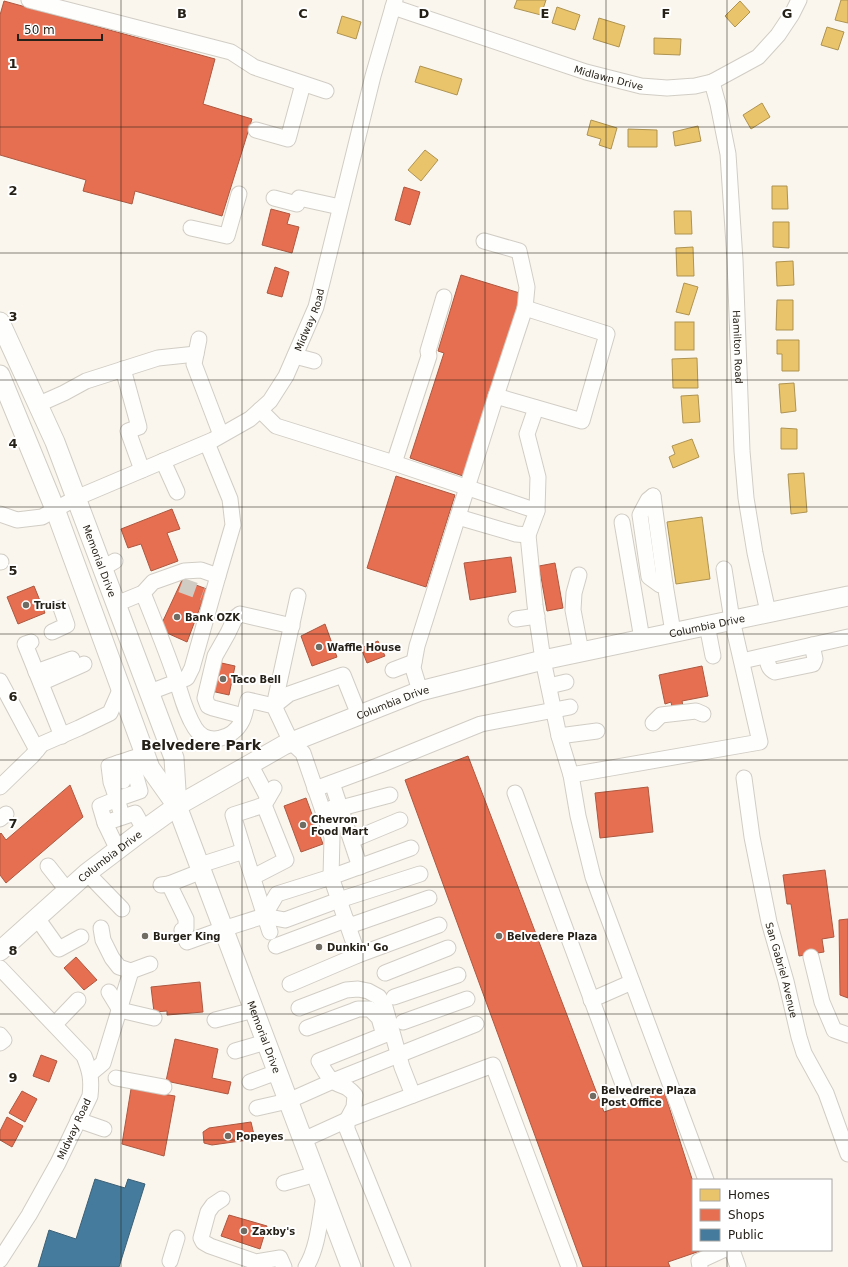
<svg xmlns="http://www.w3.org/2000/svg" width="848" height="1267" font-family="'DejaVu Sans',sans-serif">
  <rect width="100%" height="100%" fill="#faf6ee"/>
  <g fill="#e9c46a" stroke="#ae9351">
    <path d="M517,0H546L541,15L514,8Z"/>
    <path d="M841,0H848V23L835,20Z"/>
    <path d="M740,1L750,12L735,27L725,16Z"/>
    <path d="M557,7L580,15L575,30L552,23Z"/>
    <path d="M342,16L361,22L356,39L337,33Z"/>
    <path d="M599,18L625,26L619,47L593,39Z"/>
    <path d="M827,27L844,32L838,50L821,45Z"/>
    <path d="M654,38L681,39L680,55L654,54Z"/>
    <path d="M420,66L462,79L457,95L415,82Z"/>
    <path d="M762,103L770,117L751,129L743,115Z"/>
    <path d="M591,120L617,128L611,149L599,145L601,139L587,135Z"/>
    <path d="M698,126L701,141L675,146L673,132Z"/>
    <path d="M628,129L657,130V147H628Z"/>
    <path d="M425,150L438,160L421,181L408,170Z"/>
    <path d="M772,186H787L788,209H772Z"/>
    <path d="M674,211H691L692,234H675Z"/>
    <path d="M773,222H789V248L773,247Z"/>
    <path d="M693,247L694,276H677L676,248Z"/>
    <path d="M793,261L794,285L777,286L776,262Z"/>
    <path d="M684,283L698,287L689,315L676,312Z"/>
    <path d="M777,300H793V330H776Z"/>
    <rect x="675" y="322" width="19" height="28"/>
    <path d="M777,340H799V371H782V354H777Z"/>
    <path d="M697,358L698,388H673L672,359Z"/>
    <path d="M794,383L796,411L781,413L779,384Z"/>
    <path d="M698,395L700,422L683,423L681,396Z"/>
    <path d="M781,428L797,429V449H781Z"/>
    <path d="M692,439L699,457L673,468L669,457L675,454L672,446Z"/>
    <path d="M804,473L807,512L791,514L788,474Z"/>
    <path d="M702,517L710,579L676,584L667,522Z"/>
  </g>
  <g fill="#e76f51" stroke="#ad5840">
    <path d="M4,1L215,59L203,104L252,119L222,216L135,191L132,204L83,191L86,180L0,155V15Z"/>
    <path d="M404,187L420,192L410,225L395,220Z"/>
    <path d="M271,209L290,214L287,224L299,227L292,253L262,245Z"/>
    <path d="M275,267L289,272L282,297L267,293Z"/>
    <path d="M461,275L523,294L463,476L410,458L444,353L438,351Z"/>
    <path d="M396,476L455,495L426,587L367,568Z"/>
    <path d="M172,509L180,529L167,533L178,561L151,571L141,544L128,548L121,529Z"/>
    <path d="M511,557L516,592L470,600L464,563Z"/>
    <path d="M555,563L563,608L547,611L539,566Z"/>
    <path d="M182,580L207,589L187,642L167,633L162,623Z"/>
    <path d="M34,586L45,613L18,624L7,597Z"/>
    <path d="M325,624L337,657L312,666L301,636Z"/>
    <path d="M378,641L385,656L367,663L361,648Z"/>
    <path d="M217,662L235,666L229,695L211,691Z"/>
    <path d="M702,666L708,696L682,701L685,716L674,718L671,702L665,704L659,675Z"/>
    <path d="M468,756L604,1112L664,1091L693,1182V1250H703L668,1262L670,1267H583L405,780Z"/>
    <path d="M70,785L83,817L6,883L0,875V834L1,833L6,840Z"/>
    <path d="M648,787L653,832L600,838L595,793Z"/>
    <path d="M306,798L323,844L301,852L284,806Z"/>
    <path d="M825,870L834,937L822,939L824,952L799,956L791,904H787L783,875Z"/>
    <path d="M848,919V998L840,995L839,920Z"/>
    <path d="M76,957L97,980L84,990L64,968Z"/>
    <path d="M200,982L203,1012L167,1015V1011L154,1012L151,987Z"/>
    <path d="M175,1039L218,1049L212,1078L231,1082L228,1094L166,1081Z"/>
    <path d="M41,1055L57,1061L49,1082L33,1076Z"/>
    <path d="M131,1089L175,1096L164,1156L122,1144Z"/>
    <path d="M22,1091L37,1099L25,1122L9,1113Z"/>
    <path d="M7,1117L23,1126L12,1147L0,1140V1131Z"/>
    <path d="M251,1122L255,1139L212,1145L204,1143L203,1132L209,1128Z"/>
    <path d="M229,1215L267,1226L260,1249L221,1236Z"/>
  </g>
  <path fill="#457b9d" stroke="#3c6075" d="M95,1179L125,1188L128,1179L145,1184L119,1267H38L49,1230L76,1239Z"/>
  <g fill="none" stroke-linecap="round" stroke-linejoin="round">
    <path stroke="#d0cbc3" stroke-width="15" stroke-dasharray="15 8" stroke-linecap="butt" d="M181,585L203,593"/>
    <defs>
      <g id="minor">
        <path d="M29,0L231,52L254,67L326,91"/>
        <path id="s1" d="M393,7L586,72L641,86L667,88L695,86L712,82L758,57L778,35L792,14L799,0"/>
        <path id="s2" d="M712,82L718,104L728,154L735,260L742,451L746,498L755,553L768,612"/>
        <path d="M256,130L288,139L303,84"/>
        <path d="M274,198L297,204"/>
        <path d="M299,198L340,207"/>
        <path d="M191,228L227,236L239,194"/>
        <path d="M199,339L194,364L221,435"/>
        <path d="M295,356L314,361"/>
        <path d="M123,369L139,427L128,431L142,470"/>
        <path d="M496,396L582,421L607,334L525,308"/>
        <path d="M37,405L64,393L86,381L158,358L196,354"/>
        <path d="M536,408L527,434L538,477L537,511"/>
        <path d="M260,410L276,426L394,463L537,511L528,535"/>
        <path d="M163,461L177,492"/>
        <path d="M394,463L429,356L428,351L444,297"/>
        <path d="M653,496L648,500L640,515L649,577L660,585L665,584L673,632"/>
        <path d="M653,496L665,584"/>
        <path id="s3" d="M0,514L17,520L42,517L76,498L213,440L250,419L270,401L286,376L316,307L373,76L395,0"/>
        <path d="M458,517L516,534L528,535L535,605L543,660L559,736L571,775L578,816L593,877L706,1180"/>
        <path d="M622,522L642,639"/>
        <path d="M0,562H1"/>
        <path d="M103,568L115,561"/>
        <path d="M579,575L574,593L573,610L581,652"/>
        <path d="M143,593C155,623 167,652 177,682C182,698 186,714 195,728C207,747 233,739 242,721C245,715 246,707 248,700L274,706L291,742L303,753L332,837L331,877L358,955L439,925"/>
        <path d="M116,604L143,593L153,582L184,571L201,570L218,576L233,525L230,499L207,443"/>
        <path d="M516,619L537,616"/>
        <path d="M707,625L713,656"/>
        <path d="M52,632L67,625L61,608"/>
        <path d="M31,642L25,644L62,736"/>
        <path d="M766,656C768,663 768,669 775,672L809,665L813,664L815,659L812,645"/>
        <path d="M742,661L848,637"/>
        <path d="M393,670L414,662"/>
        <path d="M36,672L72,659"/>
        <path d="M0,681L37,750"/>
        <path d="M41,683L84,664"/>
        <path d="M549,686L566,682"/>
        <path d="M420,691L413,668L417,646L496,396L525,308L527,287L519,251L484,241"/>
        <path d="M150,692L187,678L192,668L218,576"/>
        <path d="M274,706L289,694L343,675L359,715"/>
        <path d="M274,706L298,596"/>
        <path d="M243,716L213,708L208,706L205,698L215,656L228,633L235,618L240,614L292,626"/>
        <path d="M653,723L661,715L696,711L703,714"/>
        <path d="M559,736L597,731"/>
        <path d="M118,763L123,781"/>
        <path d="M250,764L268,798"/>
        <path d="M571,775L760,742L732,620L724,569"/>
        <path id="s4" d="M744,778L752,837L769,922L786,981L799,1037L804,1053L826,1093L848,1154"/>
        <path d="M332,783L360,867"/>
        <path d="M0,787L32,756L42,744L79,728L110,713L121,688"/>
        <path d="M315,789L380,765L481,724L570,707"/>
        <path d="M515,793L624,1087"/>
        <path d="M332,808H341L390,795"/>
        <path d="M120,809L117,799L140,791L131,759"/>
        <path d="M0,819L6,814"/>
        <path d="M105,823L100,806L117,799L111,782L109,766L145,754"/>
        <path d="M352,840L400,820"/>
        <path d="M118,850L105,823L135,813L144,829"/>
        <path d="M244,851L233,815L264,805L274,788"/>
        <path d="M200,865L244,851L270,932"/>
        <path d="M48,866L67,890"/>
        <path d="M87,873L122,909"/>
        <path d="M253,877L286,860L264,805"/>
        <path d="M169,884L202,871"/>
        <path d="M161,885L169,884L186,919V928L182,930L187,942L223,929L264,916L285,920L339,900L420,874"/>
        <path d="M264,916L277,894L331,877L411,848"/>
        <path d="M37,918L59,949L81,937"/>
        <path d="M349,926L429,898"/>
        <path d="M101,928L103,940L112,958L119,967L131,971L150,964"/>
        <path d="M276,946L340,922L347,921"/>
        <path d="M811,957L822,1002L834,1030L848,1035"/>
        <path d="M0,968L84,1056C90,1071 92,1079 90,1096L58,1163L29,1215L0,1260"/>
        <path d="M385,973L448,948"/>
        <path d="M290,984L358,955"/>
        <path d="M109,992L120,1010L154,1018"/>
        <path d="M394,997L458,975"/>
        <path d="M591,1000L632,982"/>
        <path d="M299,1008L346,990L358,989L368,991L379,997L385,1007L402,1067L413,1095"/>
        <path d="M215,1020L254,1010"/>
        <path d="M403,1022L467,999"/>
        <path d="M55,1024L78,1000"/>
        <path d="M307,1028L353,1011L358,1009H370L379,1018L384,1035L319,1061C323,1068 327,1077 334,1082C345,1088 346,1085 355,1095L354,1107L347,1120V1129L403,1267"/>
        <path d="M0,1035L4,1040L0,1043"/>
        <path d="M235,1051L266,1042"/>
        <path d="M91,1073L103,1063L131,971"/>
        <path d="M116,1078L164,1087"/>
        <path d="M250,1082L277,1072"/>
        <path d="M257,1108L288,1101L333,1081L476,1024"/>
        <path d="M78,1120L104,1129"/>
        <path d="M303,1140L347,1120L493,1065L569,1267"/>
        <path d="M284,1183L316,1174"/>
        <path d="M222,1199L213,1205L208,1212L201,1238L203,1242L210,1246L256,1262L280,1258L284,1267"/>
        <path d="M732,1250L738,1267"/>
        <path d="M170,1261L177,1238"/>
        <path d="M306,1267C318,1248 320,1218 324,1196"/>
        <path d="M700,1267L699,1261L723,1250"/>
      </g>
      <g id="major">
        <path id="s5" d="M0,322L55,442L174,758L177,806"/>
        <path id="s6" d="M0,375L55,509L150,768L177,806L351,1267"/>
        <path id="s7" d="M0,951L87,873L141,832L177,806L284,745L420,691L543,660L848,596"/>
      </g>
    </defs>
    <use href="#minor" stroke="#d1cdc5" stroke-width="17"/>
    <use href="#major" stroke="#d1cdc5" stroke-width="21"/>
    <use href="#minor" stroke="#fefefc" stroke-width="15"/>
    <use href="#major" stroke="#fefefc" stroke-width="19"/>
  </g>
  <path fill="none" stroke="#262118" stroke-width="1" stroke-opacity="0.55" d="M121,0V1267M242,0V1267M363,0V1267M485,0V1267M606,0V1267M727,0V1180M0,127H848M0,253H848M0,380H848M0,507H848M0,634H848M0,760H848M0,887H848M0,1014H848M0,1140H848M727,1250V1267"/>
  <g fill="#706c63" stroke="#fff" stroke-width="1.5">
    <circle cx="26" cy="605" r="4"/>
    <circle cx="177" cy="617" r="4"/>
    <circle cx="319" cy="647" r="4"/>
    <circle cx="223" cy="679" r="4"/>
    <circle cx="303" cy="825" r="4"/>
    <circle cx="145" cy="936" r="4"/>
    <circle cx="499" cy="936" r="4"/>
    <circle cx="319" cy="947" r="4"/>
    <circle cx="593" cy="1096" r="4"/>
    <circle cx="228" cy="1136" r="4"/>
    <circle cx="244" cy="1231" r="4"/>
  </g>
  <g text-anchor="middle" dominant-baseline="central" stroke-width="4" stroke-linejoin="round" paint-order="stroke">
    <g font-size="10" fill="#262118" stroke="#fff">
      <text stroke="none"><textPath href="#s1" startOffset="227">Midlawn Drive</textPath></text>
      <text stroke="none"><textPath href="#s3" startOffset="391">Midway Road</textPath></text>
      <text stroke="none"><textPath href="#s2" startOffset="267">Hamilton Road</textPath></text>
      <text stroke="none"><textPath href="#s5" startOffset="259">Memorial Drive</textPath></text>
      <text stroke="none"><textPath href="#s7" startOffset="793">Columbia Drive</textPath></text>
      <text stroke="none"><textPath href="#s7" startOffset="469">Columbia Drive</textPath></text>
      <text stroke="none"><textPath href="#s7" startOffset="145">Columbia Drive</textPath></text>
      <text stroke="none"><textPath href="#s4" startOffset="196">San Gabriel Avenue</textPath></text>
      <text stroke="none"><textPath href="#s6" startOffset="714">Memorial Drive</textPath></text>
      <text transform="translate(74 1129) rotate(-65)">Midway Road</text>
    </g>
    <g font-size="10" font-weight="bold" fill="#262118" stroke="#fff" text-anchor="start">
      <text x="34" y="605">Truist</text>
      <text x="185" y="617">Bank OZK</text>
      <text x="327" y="647">Waffle House</text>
      <text x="231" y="679">Taco Bell</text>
      <text x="311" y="819">Chevron<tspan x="311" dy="12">Food Mart</tspan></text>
      <text x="153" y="936">Burger King</text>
      <text x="507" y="936">Belvedere Plaza</text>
      <text x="327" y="947">Dunkin' Go</text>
      <text x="601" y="1090">Belvedrere Plaza<tspan x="601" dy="12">Post Office</tspan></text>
      <text x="236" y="1136">Popeyes</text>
      <text x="252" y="1231">Zaxby's</text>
    </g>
    <g font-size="14" font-weight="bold" fill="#262118" stroke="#fff">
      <text x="201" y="745">Belvedere Park</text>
    </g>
  </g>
  <g font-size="13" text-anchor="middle" font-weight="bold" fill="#262118" stroke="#fff" stroke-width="4" stroke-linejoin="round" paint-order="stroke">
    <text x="182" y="18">B</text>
    <text x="303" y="18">C</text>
    <text x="424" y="18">D</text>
    <text x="545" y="18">E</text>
    <text x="666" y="18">F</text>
    <text x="787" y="18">G</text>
    <text x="13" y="68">1</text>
    <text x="13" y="195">2</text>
    <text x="13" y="321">3</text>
    <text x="13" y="448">4</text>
    <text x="13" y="575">5</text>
    <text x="13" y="701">6</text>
    <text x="13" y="828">7</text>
    <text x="13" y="955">8</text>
    <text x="13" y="1082">9</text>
  </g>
  <rect x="692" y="1179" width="140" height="72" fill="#ffffff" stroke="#a8a6a3"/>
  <rect x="700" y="1189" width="20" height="12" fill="#e9c46a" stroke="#a8a6a3"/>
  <text x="728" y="1199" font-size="12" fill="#262118">Homes</text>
  <rect x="700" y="1209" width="20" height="12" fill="#e76f51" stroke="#a8a6a3"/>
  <text x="728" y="1219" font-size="12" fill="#262118">Shops</text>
  <rect x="700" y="1229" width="20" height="12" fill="#457b9d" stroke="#a8a6a3"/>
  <text x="728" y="1239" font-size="12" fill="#262118">Public</text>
  <path d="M18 34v6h84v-6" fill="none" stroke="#262118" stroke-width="2"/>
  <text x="24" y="34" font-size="12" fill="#262118" stroke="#ffffff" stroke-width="3" paint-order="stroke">50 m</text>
</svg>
